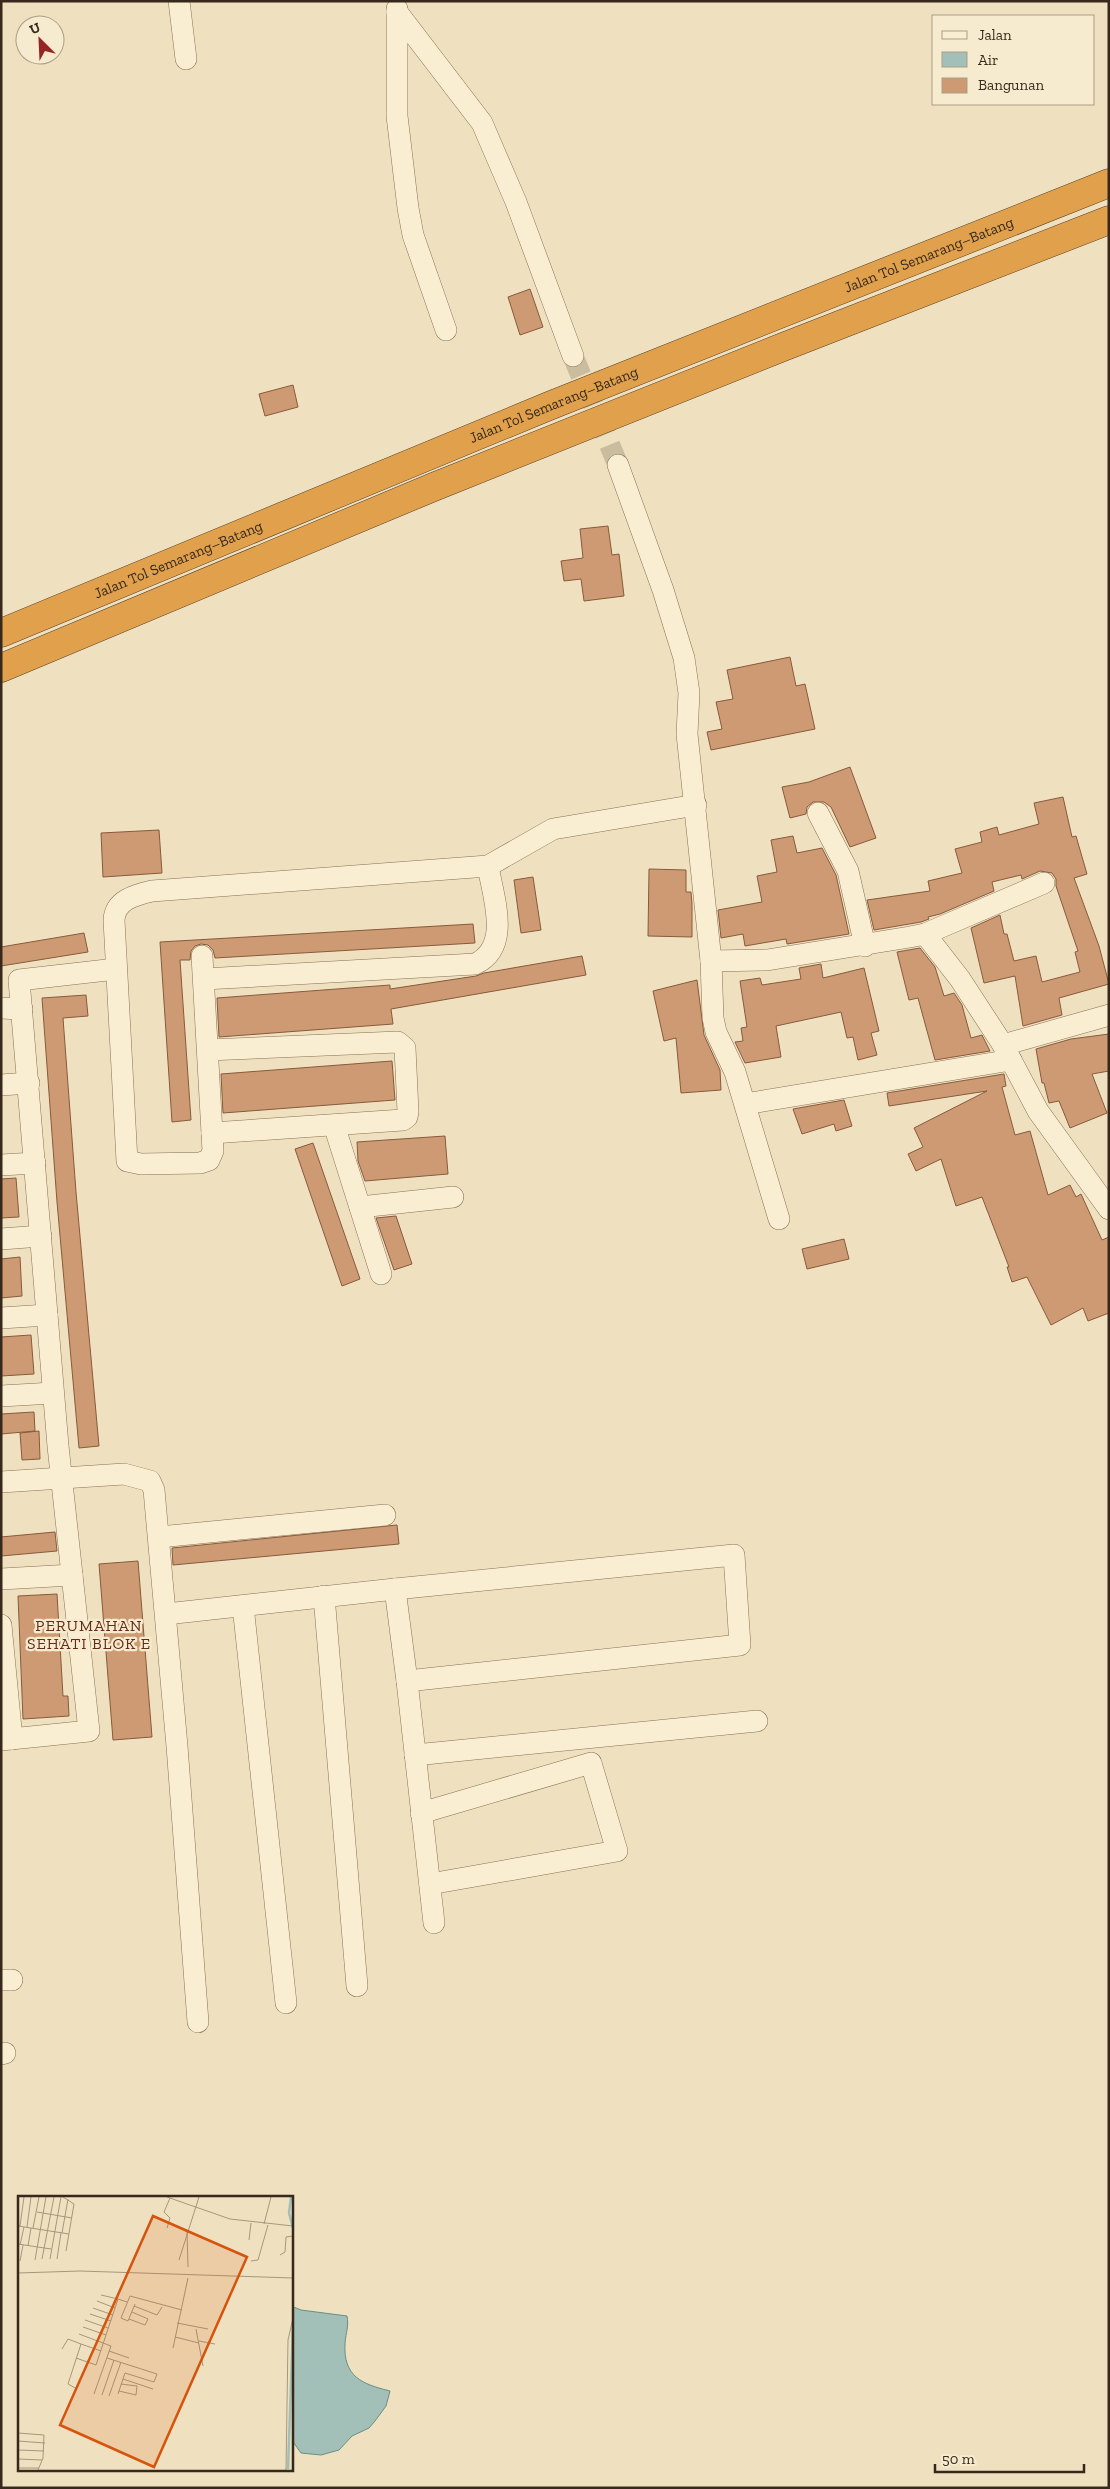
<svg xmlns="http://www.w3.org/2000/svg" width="1110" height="2489" font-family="'Zilla Slab',serif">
  <rect width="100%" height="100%" fill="#efe1bf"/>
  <path fill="#a2c0b8" stroke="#698e85" d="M291,2306L301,2310L347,2316C349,2326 346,2332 345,2343C343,2377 362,2384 390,2391L386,2406L375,2421L369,2428L352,2436L339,2450L321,2455L301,2453L291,2439Z"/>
  <g fill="#ce9a73" stroke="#875a3c">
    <path d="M530,289L543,327L520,335L508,297Z"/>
    <path d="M293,385L298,407L265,416L259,394Z"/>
    <path d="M608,526L612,555L619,554L624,596L584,601L581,579L564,581L561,561L583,558L580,529Z"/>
    <path d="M790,657L796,686L805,684L815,729L711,750L707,732L722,729L716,702L733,699L727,670Z"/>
    <path d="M850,767L876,838L850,847L831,807L824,802H813L807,807L806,814L790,818L782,787L809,782Z"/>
    <path d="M1063,797L1072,837L1076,836L1087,874L1074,878L1099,946L1109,984L1059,998L1062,1015L1023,1026L1015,976L984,983L971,928L1000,915L1004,934H1007L1014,961L1036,956L1042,982L1080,972L1075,952L1078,951L1056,886V879L1052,873L1040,871L1022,879L1021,875L992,882L994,891L940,914L928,917L929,919L921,922L874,930L867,900L930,891L928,881L962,873L955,849L982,842L980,832L997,827L999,835L1039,824L1034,803Z"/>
    <path d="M159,830L162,873L103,877L101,833Z"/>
    <path d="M793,836L797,853L822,848L836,875L849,934L787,944L786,939L745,946L743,934L721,938L718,910L762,902L757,876L777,872L771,840Z"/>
    <path d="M649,869L686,870V892H691L692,904V937L648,936Z"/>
    <path d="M533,877L541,930L521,933L514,880Z"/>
    <path d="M473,924L475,943L215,958L213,950L208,945L201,944L195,946L191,951L190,960H180L191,1120L172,1122L160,942Z"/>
    <path d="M84,933L88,952L1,966V947Z"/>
    <path d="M920,948L935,967L944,996L954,993L962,1005L971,1038L982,1035L990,1051L935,1060L918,998L909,1000L897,952Z"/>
    <path d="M582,956L586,975L391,1009L393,1024L219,1037L217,998L390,985V989L476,976L484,973Z"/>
    <path d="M821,964L823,978L864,968L879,1031L871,1033L877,1055L858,1060L853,1037L847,1038L841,1012L776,1026L781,1057L745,1063L735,1042L743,1041L741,1028L747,1027L740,981L760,978L762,985L801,979L799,968Z"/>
    <path d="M697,980L704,1035L720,1070L721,1090L681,1093L676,1038L664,1041L653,991Z"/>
    <path d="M86,995L88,1016L63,1018L76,1192L99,1446L79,1448L57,1202L42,998Z"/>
    <path d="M1109,1034V1071L1092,1074L1107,1113L1070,1128L1059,1101L1049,1103L1044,1083H1042L1036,1049L1071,1039Z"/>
    <path d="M392,1061L395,1100L223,1113L221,1074Z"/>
    <path d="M1004,1074L1006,1086L1002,1087L1015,1135L1030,1131L1048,1195L1070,1185L1076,1197L1081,1194L1102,1240L1109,1237V1313L1088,1321L1083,1308L1051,1325L1027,1277L1012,1282L1007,1267H1009L982,1197L956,1206L941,1159L916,1171L908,1154L923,1147L914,1128L987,1091L889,1106L887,1093Z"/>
    <path d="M844,1100L852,1126L836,1131L834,1124L802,1134L793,1109Z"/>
    <path d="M445,1136L448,1174L365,1181L358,1161L357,1142Z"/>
    <path d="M313,1143L360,1279L342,1286L295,1149Z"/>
    <path d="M16,1178L19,1217L1,1218V1179Z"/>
    <path d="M396,1216L412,1264L394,1270L376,1218Z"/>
    <path d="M844,1239L849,1259L807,1269L802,1249Z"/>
    <path d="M20,1257L22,1296L1,1298V1259Z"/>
    <path d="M31,1335L34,1374L1,1376V1337Z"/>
    <path d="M34,1412L35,1431L1,1434V1414Z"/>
    <path d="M39,1431L40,1459L22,1460L20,1433Z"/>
    <path d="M397,1525L399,1544L173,1565L172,1548Z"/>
    <path d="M55,1532L57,1551L1,1556V1537Z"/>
    <path d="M138,1561L152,1737L113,1740L99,1564Z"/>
    <path d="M57,1594L63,1696H68L69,1716L23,1719L18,1596Z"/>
  </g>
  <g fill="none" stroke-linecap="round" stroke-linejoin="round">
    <path stroke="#cabc9e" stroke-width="21" stroke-dasharray="21 11" stroke-linecap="butt" d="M573,356L618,465"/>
    <defs>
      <g id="minor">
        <path d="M179,1L186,59"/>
        <path d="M397,9V116L408,208L413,235L446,330"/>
        <path d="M397,12L482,123L516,202L573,356"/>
        <path d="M618,465L663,590L684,658L689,693L687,734L711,961L713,1018L716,1032L735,1072L779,1219"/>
        <path d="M818,813L848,871L865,946"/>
        <path d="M925,934L960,979L1003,1045L1038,1111L1109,1209"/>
        <path d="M202,956L213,1151L209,1160L200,1163L141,1164L127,1161L114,920C115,900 135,895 152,891L488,866L553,829L696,805"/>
        <path d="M711,961L767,960L910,937L925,934L1044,883"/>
        <path d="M204,979L475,964C512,947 493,897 488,866"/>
        <path d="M1,1008L22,1009"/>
        <path d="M1003,1045L1109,1015"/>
        <path d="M208,1050L398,1042L405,1048L408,1112L407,1117L403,1120L212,1133"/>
        <path d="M1,1085L29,1083"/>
        <path d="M745,1104L1011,1060"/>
        <path d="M334,1125L381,1274"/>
        <path d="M1,1165L35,1163"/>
        <path d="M360,1207L453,1197"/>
        <path d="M1,1239L41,1236"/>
        <path d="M1,1318L47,1315"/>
        <path d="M1,1396L53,1393"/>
        <path d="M1,1482L124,1474L150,1481L154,1490L177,1746L198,2022"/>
        <path d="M159,1537L385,1515"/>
        <path d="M1,1579L72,1575"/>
        <path d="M395,1589L407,1681"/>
        <path d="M324,1596L357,1986"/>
        <path d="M243,1606L286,2003"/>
        <path d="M166,1614L395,1589L734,1555L740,1645L407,1681L434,1923"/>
        <path d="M1,1625L12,1739"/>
        <path d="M1,1740L89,1731L58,1446L19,980L116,969"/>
        <path d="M415,1755L757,1721"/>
        <path d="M421,1813L591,1763L617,1851L430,1884"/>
        <path d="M1,1980H12"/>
        <path d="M1,2054L5,2053"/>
      </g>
      <g id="motorway">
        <path id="s1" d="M1,633L549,406L1109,183"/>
        <path d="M1,668L436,486L783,347L1109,220"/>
      </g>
    </defs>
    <use href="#minor" stroke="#887157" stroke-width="22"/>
    <use href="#motorway" stroke="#553f2b" stroke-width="29"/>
    <use href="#minor" stroke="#f9eed2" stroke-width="21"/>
    <use href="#motorway" stroke="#e1a14c" stroke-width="28"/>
  </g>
  <g text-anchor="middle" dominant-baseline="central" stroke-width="4.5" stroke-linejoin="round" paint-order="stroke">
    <g font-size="15" fill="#36291c" stroke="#f6ebce">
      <text stroke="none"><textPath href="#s1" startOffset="1002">Jalan Tol Semarang–Batang</textPath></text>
      <text stroke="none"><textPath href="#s1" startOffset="598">Jalan Tol Semarang–Batang</textPath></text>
      <text stroke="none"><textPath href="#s1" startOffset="192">Jalan Tol Semarang–Batang</textPath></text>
    </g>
    <g font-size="16" letter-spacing="1" fill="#642a1a" stroke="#f6ebce">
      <text x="89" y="1625">PERUMAHAN<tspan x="89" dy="18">SEHATI BLOK E</tspan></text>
    </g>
  </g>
  <g transform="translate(18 2196)">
    <rect width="275" height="275" fill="#efe1bf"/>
    <path fill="none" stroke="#a2c0b8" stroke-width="2.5" d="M273,1L271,17L275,32M270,273L275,129"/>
    <path fill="none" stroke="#a5977e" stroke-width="1" d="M45,1L56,8L48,55M149,1L212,23L275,30M19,16L54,22M246,28L253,1M0,30L51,38M2,30L6,1M9,31L13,1M15,32L21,1M149,32L152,22L146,16L152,2M169,36L170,71M44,37L50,3M231,44L233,27M0,48L33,53M2,49L6,31M10,50L13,32M262,59L267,56L268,41L275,40M24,63L36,1M32,63L43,1M39,63L43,37M17,64L28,1M161,64L181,1M2,65L5,49M233,65L240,64L250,29M0,77L62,75L275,82M83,99L100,103M79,105L97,112M117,108L110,125L103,122L112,100L164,114M116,110L139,119L144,111M75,112L95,119M72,118L93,125M111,123L127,129L130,123L114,116M67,124L90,132M159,127L190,133M65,131L88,139M178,133L185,170M61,138L93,150L76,198M157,141L181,147M181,145L197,148M155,152L170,82M44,153L50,143L63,148M91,155L111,162M58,162L78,169L100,103L109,106M89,162L139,178L136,186L107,177L100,198M105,183L135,193M59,193L50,188L63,148L83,155M101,195L118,199L119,190L103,188M84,199L96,164M91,200L103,166M0,237L26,239L25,262L20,274M0,245L27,247M0,254L26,255M0,263L24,264M0,272H21M268,274L270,144L275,122"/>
    <path fill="#d6540e" fill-opacity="0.15" stroke="#d6540e" stroke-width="2.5" d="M135,20L229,61L136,271L42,229Z"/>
    <rect width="275" height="275" fill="none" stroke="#36291c" stroke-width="2.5"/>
  </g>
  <rect width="1110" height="2489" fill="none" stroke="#36291c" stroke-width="5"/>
  <rect x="932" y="15" width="162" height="90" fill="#f6ebce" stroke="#a99d87"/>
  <rect x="942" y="31" width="25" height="8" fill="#f9eed2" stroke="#a99d87"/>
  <text x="978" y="40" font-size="15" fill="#36291c">Jalan</text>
  <rect x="942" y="52" width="25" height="15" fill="#a2c0b8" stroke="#a99d87"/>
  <text x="978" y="65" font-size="15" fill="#36291c">Air</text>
  <rect x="942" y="78" width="25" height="15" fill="#ce9a73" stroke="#a99d87"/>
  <text x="978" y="90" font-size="15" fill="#36291c">Bangunan</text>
  <g transform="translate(40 40) rotate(336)"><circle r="24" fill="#f6ebce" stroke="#a99d87"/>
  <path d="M0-4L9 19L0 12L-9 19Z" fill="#982525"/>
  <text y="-8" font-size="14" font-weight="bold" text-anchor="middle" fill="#36291c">U</text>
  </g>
  <path d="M935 2464v8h149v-8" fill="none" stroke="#36291c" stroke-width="2.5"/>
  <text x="942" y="2464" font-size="15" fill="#36291c" stroke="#f6ebce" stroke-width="4" paint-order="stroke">50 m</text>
</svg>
